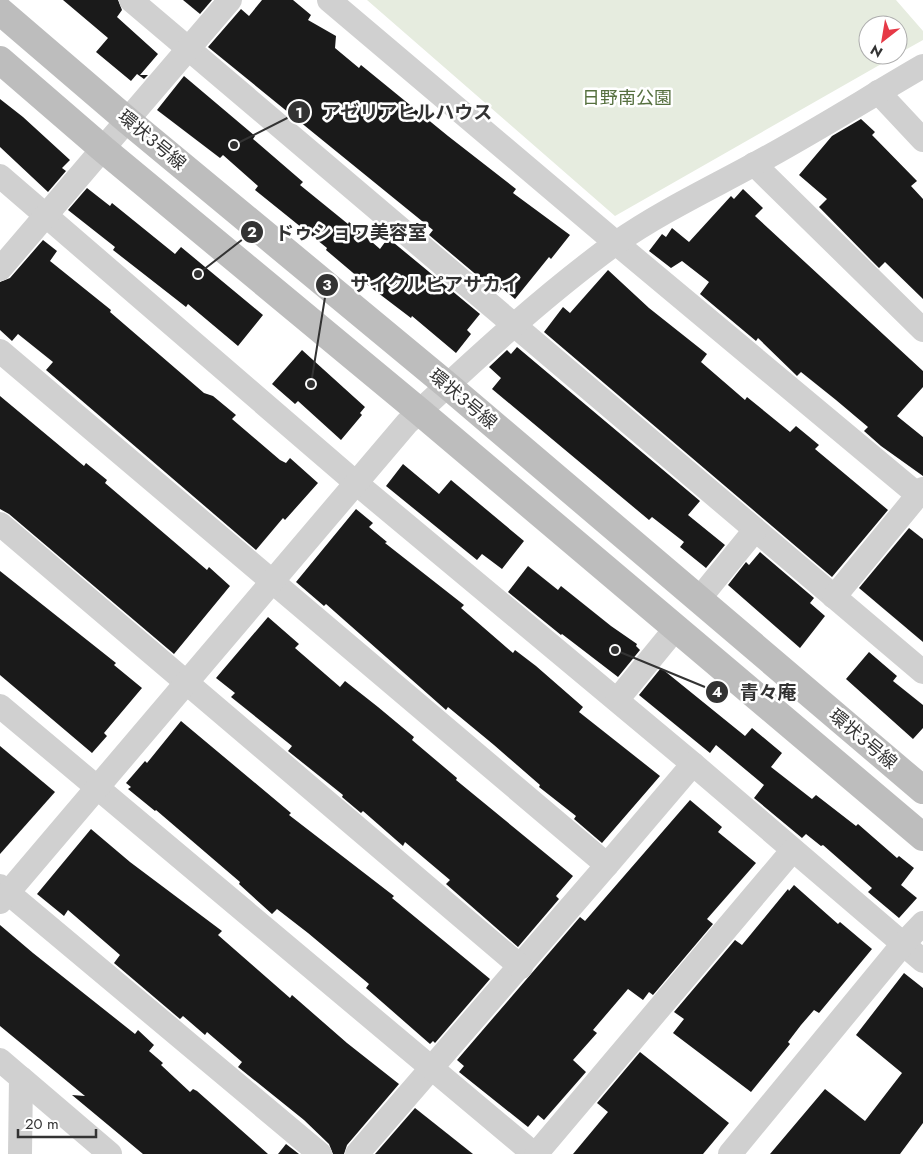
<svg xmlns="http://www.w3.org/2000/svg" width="923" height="1154" font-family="Jost,'Noto Sans JP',sans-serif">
  <rect width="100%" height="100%" fill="#fff"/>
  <path fill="#e6ecdf" d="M367,0H896L923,31V40L898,54V25H868V55H897L615,216Z"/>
  <g fill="#1a1a1a">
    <path d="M63,0H118L122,10L117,17L158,54L140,75H148L144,79L137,74L131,81L96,52L108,38Z"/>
    <path d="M183,0H212L200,14Z"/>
    <path d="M262,0H293L311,15L308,20L336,36L335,48L359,68L361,65L448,136L516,189L513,193L570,235L551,259L549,257L515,299L502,288L498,293L429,235L433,230L208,47L241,9L249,16Z"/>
    <path d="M184,76L255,136L253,139L303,182L300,185L348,224L349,222L380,249L388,238L480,314L467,330L471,334L456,353L412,316L411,318L365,283L326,250L327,248L255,190L258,186L223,155L220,158L157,110Z"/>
    <path d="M0,99L23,117L70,160L62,168L66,171L48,192L0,147Z"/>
    <path d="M861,119L875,132L872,135L917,181L911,186L923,199V299L885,262L879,268L869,258L819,207L827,199L799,175L832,136Z"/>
    <path d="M87,188L110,206L112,203L175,254L181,247L263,315L238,346L188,304L186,307L113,250L115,247L68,210Z"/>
    <path d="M743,189L763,208L755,216L923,371V387L897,416L923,437V476L881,446L864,431L868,427L836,400L801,372L797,376L758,338L756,341L700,294L709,282L682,261L671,268L649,251L662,234L666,237L672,228L689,242L731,196L734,199Z"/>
    <path d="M43,240L57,251L50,261L111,310L110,312L204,393L213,396L236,415L232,419L280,460L286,463L290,458L318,483L285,520L283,518L256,550L46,370L53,362L18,334L12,341L0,330V282L10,278Z"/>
    <path d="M608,270L649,308L707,354L701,362L745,400L747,397L790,432L796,426L819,445L815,449L888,510L832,577L544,332L563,307L570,313Z"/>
    <path d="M517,347L700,501L688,515L725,545L706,568L680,547L684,542L652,517L649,520L492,389L501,378L489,367L507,350L511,354Z"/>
    <path d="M302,350L365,407L360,413L362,415L341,440L298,401L295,404L272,384Z"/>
    <path d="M0,396L84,466L86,463L107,480L105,483L145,517L207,570L209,567L230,586L174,654L9,514L0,509Z"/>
    <path d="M403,464L439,494L451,480L524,541L502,569L482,554L477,560L386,486Z"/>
    <path d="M356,509L373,523L369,527L387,542L385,543L464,605L461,608L513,653L515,650L536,666L583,707L579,712L660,776L602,843L574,819L576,816L539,787L540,785L494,745L448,707L446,710L326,604L324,606L296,582Z"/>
    <path d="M909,528L923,539V642L859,588Z"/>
    <path d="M760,552L814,598L810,603L825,616L800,648L728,585L746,562L749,565Z"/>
    <path d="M528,566L558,590L561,586L611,626L637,644L636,646L640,650L618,677L562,634L561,635L508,592Z"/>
    <path d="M0,571L116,663L114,665L142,688L104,733L107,736L92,753L0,675Z"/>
    <path d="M268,617L299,644L295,648L340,687L345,681L378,707L414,737L412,740L457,778L456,780L573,876L556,896L559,899L518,947L446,884L450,880L405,842L403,846L363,811L361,813L342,797L343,795L288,751L292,746L231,697L235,693L216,678Z"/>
    <path d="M869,652L897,676L893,681L923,705V728L913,739L846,679Z"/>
    <path d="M661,668L745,736L752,728L782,753L771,767L812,799L816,795L856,826L858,824L897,858L899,856L914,868L901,885L917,898L899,918L868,892L872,888L823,845L821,846L806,834L802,838L754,798L764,785L716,745L710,753L639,695Z"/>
    <path d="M181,721L291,813L289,815L394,896L392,898L490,979L435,1043L433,1041L430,1044L366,988L369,984L308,933L277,909L272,914L239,884L240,882L156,810L155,811L128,789L131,787L126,783L145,761L147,763Z"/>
    <path d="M0,746L55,792L0,854Z"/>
    <path d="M690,800L722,827L718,832L756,863L707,919L713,924L653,995L649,992L643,1000L628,989L593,1030L597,1033L573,1060L586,1072L544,1120L538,1115L528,1127L459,1072L464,1066L457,1060L580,917L585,921Z"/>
    <path d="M91,829L130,862L222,931L218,935L290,998L292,995L347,1043L399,1084L347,1145L344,1154H333L329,1144L304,1120L238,1067L242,1062L207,1032L205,1035L183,1016L180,1019L114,963L120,955L68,910L64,916L37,894Z"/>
    <path d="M794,885L838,924L840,922L872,949L819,1013L814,1010L801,1025L788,1042L790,1044L751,1092L673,1033L684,1019L674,1012L735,940L742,945L788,889L789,891Z"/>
    <path d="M0,925L33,953L135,1034L138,1030L154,1045L149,1051L163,1063L161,1065L190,1092L193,1089L197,1091L268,1154H143L72,1095L85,1096L0,1026Z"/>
    <path d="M904,973L923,988V1123L900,1154H770L825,1089L865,1121L902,1073L856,1035Z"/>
    <path d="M640,1052L729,1123L703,1154H573L608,1112L597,1103Z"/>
    <path d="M415,1108L473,1154H375Z"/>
    <path d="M286,1144L299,1154H278Z"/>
  </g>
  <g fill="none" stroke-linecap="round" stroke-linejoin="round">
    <g stroke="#d0d0d0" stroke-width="24">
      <path d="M131,0L923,672"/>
      <path d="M329,0L616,243L918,495L923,489"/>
      <path d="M878,92L923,140"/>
      <path d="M754,164L923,330"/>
      <path d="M0,176L356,483L693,764L923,961"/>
      <path d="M0,269L230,0"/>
      <path d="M0,351L607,865L357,1154"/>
      <path d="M0,524L521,967"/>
      <path d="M834,597L918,495"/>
      <path d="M699,599L755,530"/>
      <path d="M617,700L676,628"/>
      <path d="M0,706L534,1154"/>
      <path d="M607,865L693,764"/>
      <path d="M0,886L320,1154"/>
      <path d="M0,902L407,423C473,361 542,297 616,243C659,213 707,190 753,165C811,134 866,99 923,66"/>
      <path d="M0,1060L21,1078L20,1154"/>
      <path d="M21,1078L110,1154"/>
      <path d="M536,1154L792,851"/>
      <path d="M730,1154L903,944L923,923"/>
    </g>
    <g stroke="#bdbdbd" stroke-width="28">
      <path d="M0,11L127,120L447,385L923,790"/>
      <path d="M0,60L103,149L419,411L923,837"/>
    </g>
  </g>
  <g text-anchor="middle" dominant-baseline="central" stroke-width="5" stroke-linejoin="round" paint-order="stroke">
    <g font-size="18" fill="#56703f" stroke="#fff">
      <text x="627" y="98">日野南公園</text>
    </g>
    <g font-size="18" fill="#333" stroke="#fff">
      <text transform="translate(152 140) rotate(40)">環状3号線</text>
      <text transform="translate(463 399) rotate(40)">環状3号線</text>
      <text transform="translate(863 739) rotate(40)">環状3号線</text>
    </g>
  </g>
  <path fill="none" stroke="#333" stroke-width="2" d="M234 145L299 112M198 274L252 232M311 384L327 285M615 650L717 692"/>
  <g fill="#333" stroke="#fff" stroke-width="2">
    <circle cx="234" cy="145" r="5"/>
    <circle cx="198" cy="274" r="5"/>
    <circle cx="311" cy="384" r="5"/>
    <circle cx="615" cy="650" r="5"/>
    <circle cx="299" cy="112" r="12"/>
    <circle cx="252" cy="232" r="12"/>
    <circle cx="327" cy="285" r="12"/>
    <circle cx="717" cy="692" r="12"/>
  </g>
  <g font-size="15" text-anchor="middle" font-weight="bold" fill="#fff">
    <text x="299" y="118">1</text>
    <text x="252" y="237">2</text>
    <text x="327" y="290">3</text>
    <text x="717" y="697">4</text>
  </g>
  <g font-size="19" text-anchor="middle" font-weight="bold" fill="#333" stroke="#fff" stroke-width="5" stroke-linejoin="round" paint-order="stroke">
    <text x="407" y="119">アゼリアヒルハウス</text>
    <text x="351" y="239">ドゥショワ美容室</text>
    <text x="435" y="291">サイクルピアサカイ</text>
    <text x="768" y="699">青々庵</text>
  </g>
  <g transform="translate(883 40) rotate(211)"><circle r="24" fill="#ffffff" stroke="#adadad"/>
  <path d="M0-4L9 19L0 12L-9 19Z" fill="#e63946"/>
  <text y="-8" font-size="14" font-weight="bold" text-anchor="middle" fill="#333333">N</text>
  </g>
  <path d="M18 1129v8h78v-8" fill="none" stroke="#333333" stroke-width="2.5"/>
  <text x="25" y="1129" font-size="15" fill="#333333" stroke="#ffffff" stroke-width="4" paint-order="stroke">20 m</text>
</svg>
